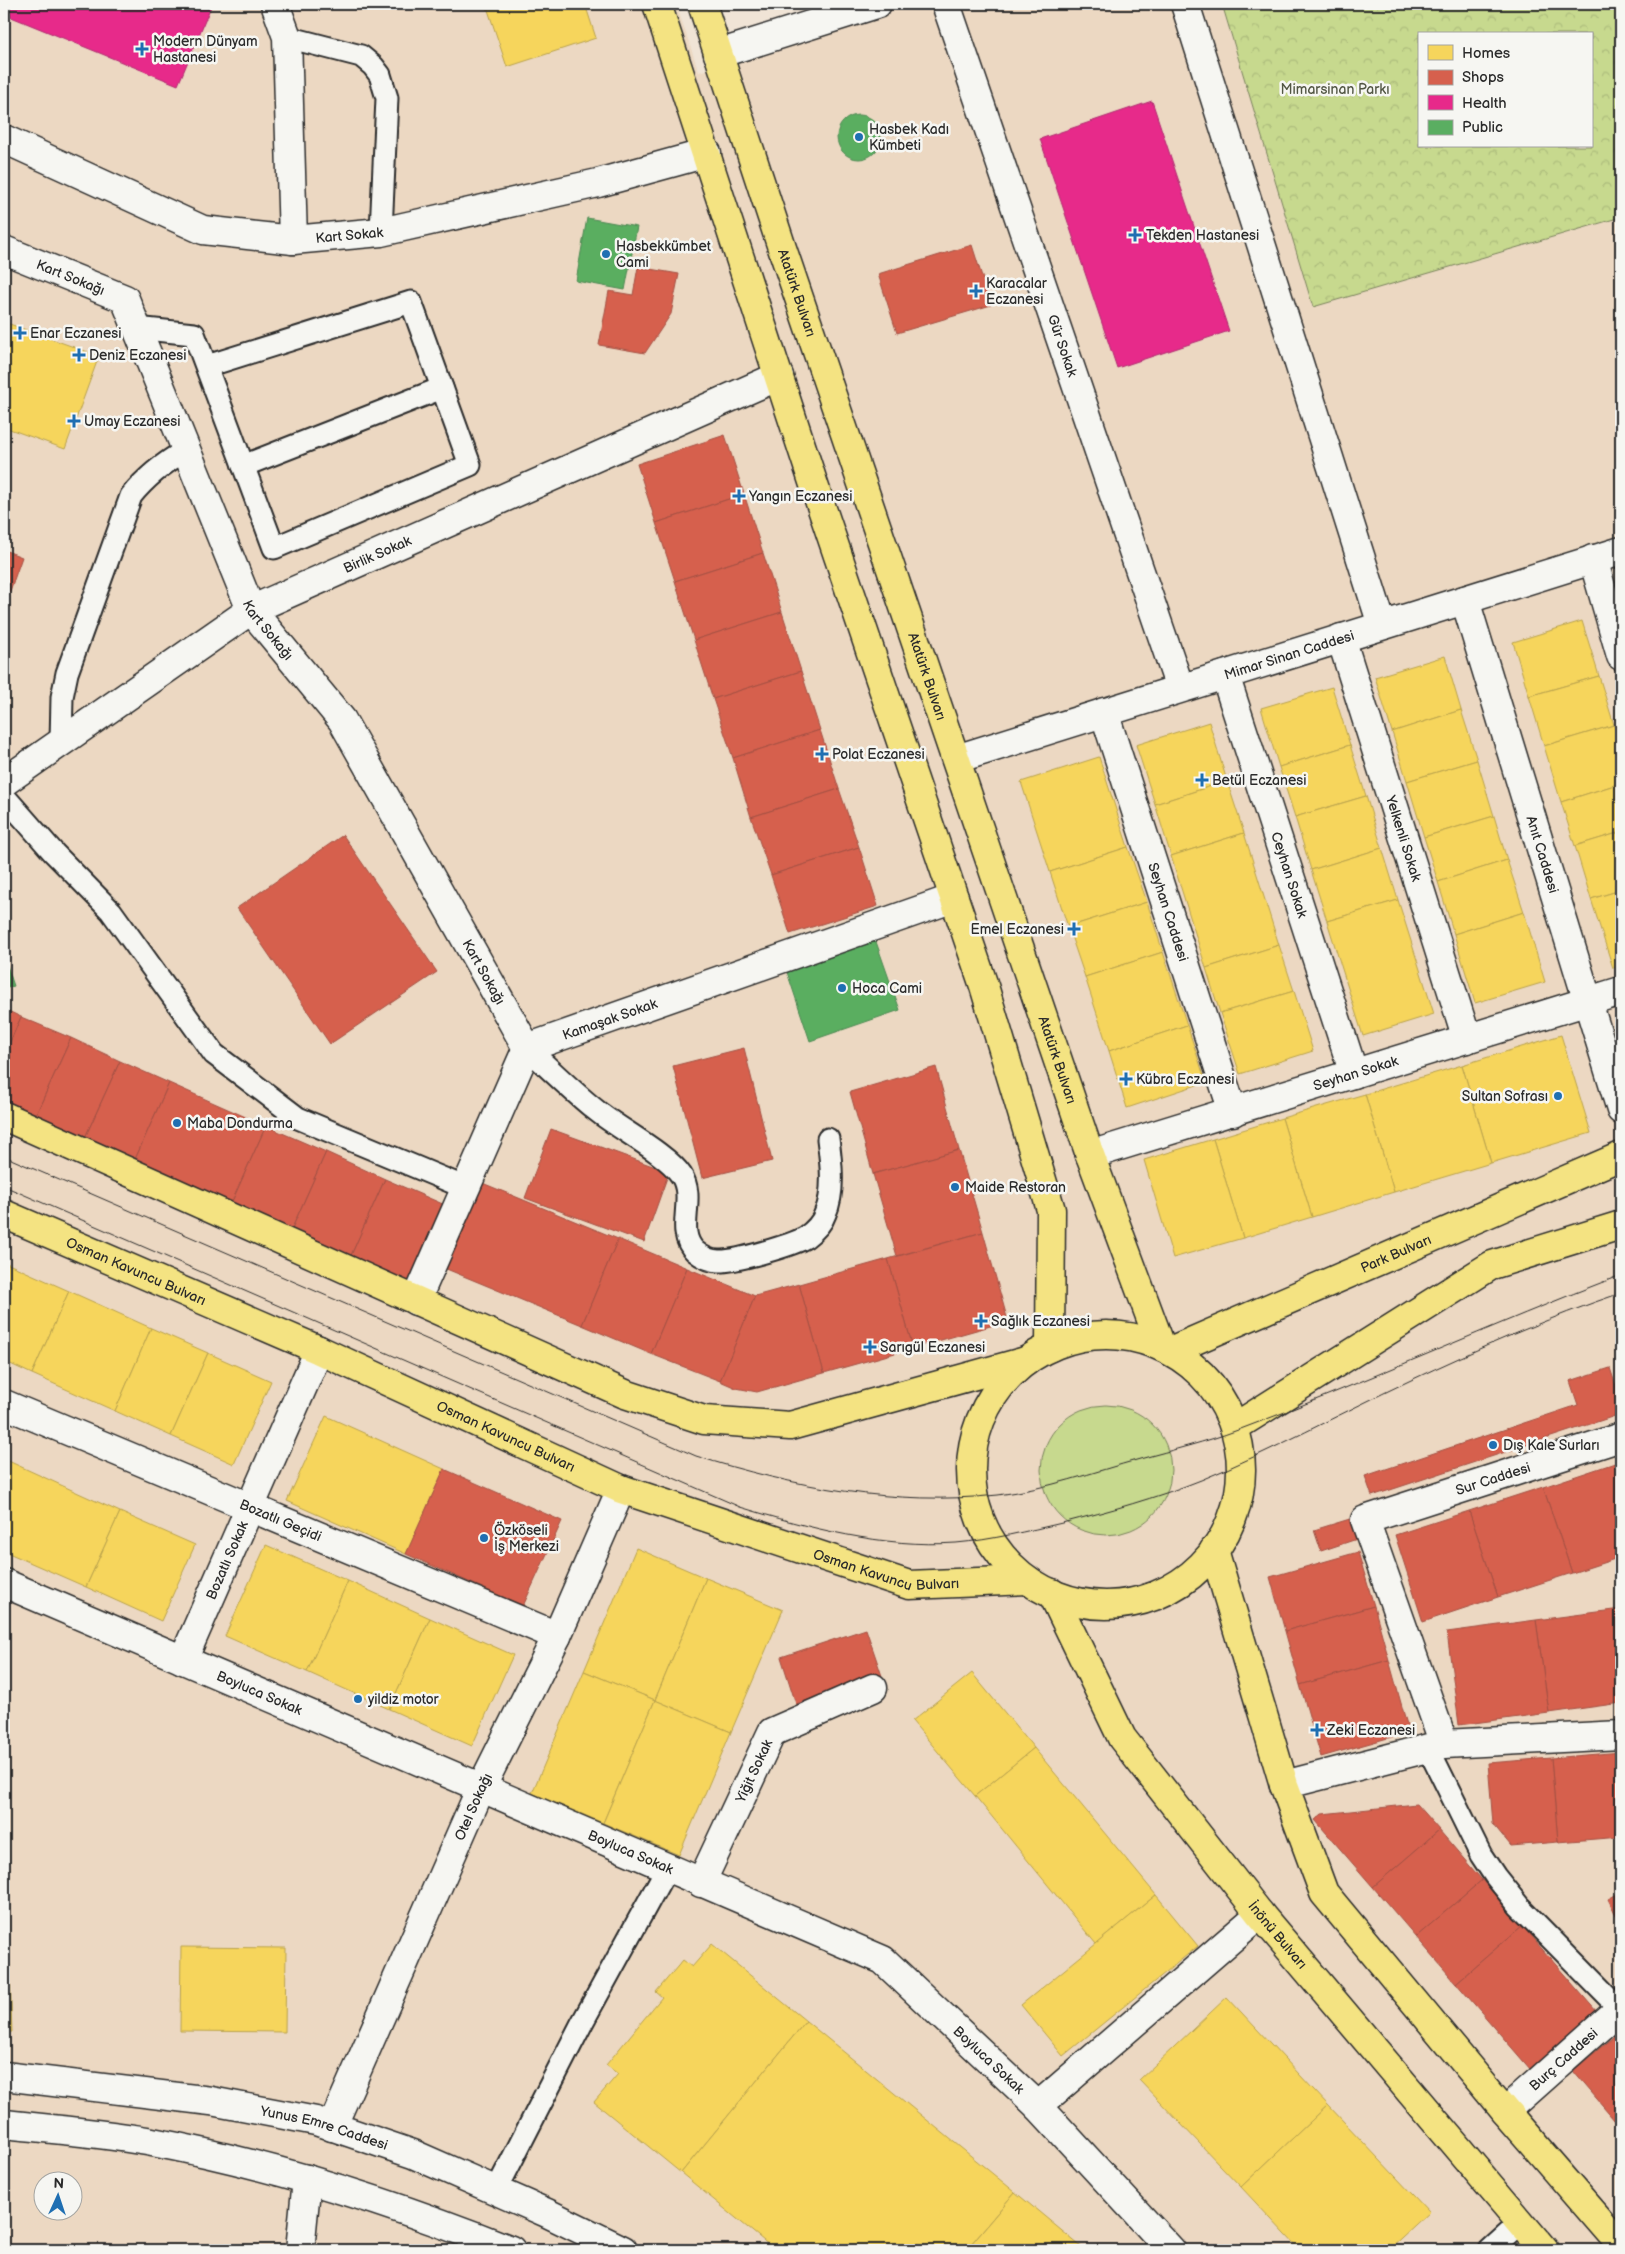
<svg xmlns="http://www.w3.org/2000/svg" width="1625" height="2254" font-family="'Balsamiq Sans',sans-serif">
  <defs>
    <pattern id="park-crowns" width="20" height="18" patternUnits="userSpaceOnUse" patternTransform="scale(1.25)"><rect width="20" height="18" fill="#c7d98e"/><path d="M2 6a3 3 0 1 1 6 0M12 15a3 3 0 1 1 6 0" fill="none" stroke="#abba7b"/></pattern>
  </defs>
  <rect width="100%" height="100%" fill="#f0e4d6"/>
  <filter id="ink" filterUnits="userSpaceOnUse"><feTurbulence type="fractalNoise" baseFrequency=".02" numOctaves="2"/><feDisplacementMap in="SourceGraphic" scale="10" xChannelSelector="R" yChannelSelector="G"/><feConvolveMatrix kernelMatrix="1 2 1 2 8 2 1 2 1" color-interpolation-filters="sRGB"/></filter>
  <g filter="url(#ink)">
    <path fill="#ecd8c2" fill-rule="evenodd" d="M4,4H676L699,72L911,4H1222L1313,306L1621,217V2250H4ZM42,2182H72V2212H42Z"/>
    <circle fill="#c7d98e" stroke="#79825c" cx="1106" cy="1470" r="65"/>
    <path fill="url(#park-crowns)" stroke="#79825c" fill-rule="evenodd" d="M1222,4H1621V217L1313,307ZM1419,34H1591V146H1419Z"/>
    <g fill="#f6d55c" stroke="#b9a24d">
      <path d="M486,4H585L596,38L507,67Z"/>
      <path d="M4,322L99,356L65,449L4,427Z"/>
      <path d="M1582,621L1599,676L1529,696L1513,642Z"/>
      <path d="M1445,656L1461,710L1392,732L1375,677Z"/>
      <path d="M1599,676L1614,725L1544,746L1529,696Z"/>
      <path d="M1332,687L1350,745L1279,767L1261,708Z"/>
      <path d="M1461,710L1477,760L1407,781L1392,732Z"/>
      <path d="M1209,722L1227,781L1155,804L1136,745Z"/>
      <path d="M1614,725L1621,749V783L1561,802L1544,746Z"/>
      <path d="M1350,745L1366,796L1295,817L1279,767Z"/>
      <path d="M1099,757L1128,847L1050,872L1021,782Z"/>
      <path d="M1477,760L1494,816L1424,837L1407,781Z"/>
      <path d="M1227,781L1244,833L1171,856L1155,804Z"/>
      <path d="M1621,783V832L1575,846L1561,802Z"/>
      <path d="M1366,796L1382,848L1311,870L1295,817Z"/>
      <path d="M1494,816L1507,860L1438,882L1424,837Z"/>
      <path d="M1621,832V890L1591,899L1575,846Z"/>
      <path d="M1244,833L1279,945L1206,968L1171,856Z"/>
      <path d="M1128,847L1147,902L1068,927L1050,872Z"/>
      <path d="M1382,848L1398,900L1327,921L1311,870Z"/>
      <path d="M1507,860L1524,912L1454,934L1438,882Z"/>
      <path d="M1621,890V966L1613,968L1591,899Z"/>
      <path d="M1398,900L1434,1014L1363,1036L1327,921Z"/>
      <path d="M1147,902L1163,952L1085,977L1068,927Z"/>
      <path d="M1524,912L1545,982L1475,1003L1454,934Z"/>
      <path d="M1279,945L1294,991L1220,1013L1206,968Z"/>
      <path d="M1163,952L1187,1025L1109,1051L1085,977Z"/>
      <path d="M1294,991L1313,1051L1240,1074L1220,1013Z"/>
      <path d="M1187,1025L1206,1082L1127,1108L1109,1051Z"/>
      <path d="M1561,1035L1591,1133L1491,1163L1462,1065Z"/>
      <path d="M1462,1065L1491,1163L1394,1192L1365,1094Z"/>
      <path d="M1365,1094L1394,1192L1312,1217L1282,1118Z"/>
      <path d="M1282,1118L1312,1217L1243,1238L1213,1139Z"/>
      <path d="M1213,1139L1243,1238L1173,1258L1144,1160Z"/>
      <path d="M4,1262L69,1291L32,1374L4,1361Z"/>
      <path d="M69,1291L151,1328L115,1411L32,1374Z"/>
      <path d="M151,1328L208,1353L171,1436L115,1411Z"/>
      <path d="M208,1353L271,1381L234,1464L171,1436Z"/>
      <path d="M326,1416L444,1469L406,1554L287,1501Z"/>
      <path d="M4,1459L120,1512L86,1587L4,1551Z"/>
      <path d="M120,1512L195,1545L161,1621L86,1587Z"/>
      <path d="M266,1545L348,1581L307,1672L225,1636Z"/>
      <path d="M636,1548L706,1578L655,1700L584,1671Z"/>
      <path d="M706,1578L783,1610L731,1732L655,1700Z"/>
      <path d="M348,1581L430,1618L389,1709L307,1672Z"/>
      <path d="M430,1618L513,1655L472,1746L389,1709Z"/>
      <path d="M584,1671L655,1700L603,1823L532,1793Z"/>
      <path d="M972,1673L1034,1748L975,1796L912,1721Z"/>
      <path d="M655,1700L731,1732L679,1855L603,1823Z"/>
      <path d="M1034,1748L1156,1895L1096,1944L975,1796Z"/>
      <path d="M1156,1895L1198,1946L1063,2056L1021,2005Z"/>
      <path d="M712,1944L806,2021L681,2173L594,2102L618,2074L606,2065L662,1997L656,1992L683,1960L692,1967Z"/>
      <path d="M4,1947H9L12,2032H4Z"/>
      <path d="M181,1947L286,1948L285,2032L180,2031Z"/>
      <path d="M1227,1997L1328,2105L1241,2187L1139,2080Z"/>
      <path d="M806,2021L1015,2192L966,2250H775L681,2173Z"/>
      <path d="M1328,2105L1429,2212L1388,2250H1300L1241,2187Z"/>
      <path d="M1015,2192L1085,2250H966Z"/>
    </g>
    <g fill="#d6604d" stroke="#a35043">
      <path d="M972,245L991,305L897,333L878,274Z"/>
      <path d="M638,267L679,274L671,314L645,353L599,345L609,291L633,295Z"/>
      <path d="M725,435L744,494L656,523L637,464Z"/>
      <path d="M744,494L763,553L675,581L656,523Z"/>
      <path d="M4,550L22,557L4,608Z"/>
      <path d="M763,553L782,612L694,640L675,581Z"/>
      <path d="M782,612L801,671L713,699L694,640Z"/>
      <path d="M801,671L820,730L733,758L713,699Z"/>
      <path d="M820,730L839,789L751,817L733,758Z"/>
      <path d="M839,789L859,847L771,875L751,817Z"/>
      <path d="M343,835L437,972L330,1044L237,908Z"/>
      <path d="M859,847L878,906L790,934L771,875Z"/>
      <path d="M4,1009L21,1017L4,1056Z"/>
      <path d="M21,1017L71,1038L34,1119L4,1106V1056Z"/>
      <path d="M71,1038L120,1061L83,1142L34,1119Z"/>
      <path d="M744,1048L772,1161L702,1178L673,1066Z"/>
      <path d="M120,1061L169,1083L133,1164L83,1142Z"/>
      <path d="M936,1067L959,1150L873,1174L850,1092Z"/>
      <path d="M169,1083L266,1126L230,1206L133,1164Z"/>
      <path d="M266,1126L326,1152L290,1233L230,1206Z"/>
      <path d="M551,1129L669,1172L644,1242L525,1198Z"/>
      <path d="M959,1150L983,1232L897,1256L873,1174Z"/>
      <path d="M326,1152L385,1179L349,1260L290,1233Z"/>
      <path d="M385,1179L445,1205L408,1286L349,1260Z"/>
      <path d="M480,1182L618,1239L582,1325L444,1268Z"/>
      <path d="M983,1232L1008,1321L913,1348L888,1259Z"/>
      <path d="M618,1239L687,1268L651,1354L582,1325Z"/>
      <path d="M888,1259L913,1348L824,1373L799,1284Z"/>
      <path d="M687,1268L755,1296L720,1381L651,1354Z"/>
      <path d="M799,1284L824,1373L757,1392L736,1388L720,1381L755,1296Z"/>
      <path d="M1610,1368L1618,1392L1621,1391V1414L1372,1496L1365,1476L1578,1405L1570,1381Z"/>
      <path d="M1618,1462L1621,1473V1557L1572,1573L1543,1487Z"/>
      <path d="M444,1469L562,1521L523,1606L406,1554Z"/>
      <path d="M1543,1487L1572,1573L1498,1597L1469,1511Z"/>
      <path d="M1469,1511L1498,1597L1423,1622L1395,1535Z"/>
      <path d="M1353,1518L1360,1538L1321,1551L1314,1530Z"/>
      <path d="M1358,1552L1374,1606L1285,1631L1270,1577Z"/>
      <path d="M1374,1606L1389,1660L1300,1685L1285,1631Z"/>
      <path d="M1621,1609V1703L1549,1713L1536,1620Z"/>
      <path d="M1536,1620L1549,1713L1459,1725L1447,1632Z"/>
      <path d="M866,1629L882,1676L796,1704L781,1657Z"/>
      <path d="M1389,1660L1409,1732L1321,1757L1300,1685Z"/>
      <path d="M1621,1752V1837L1558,1842L1551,1758Z"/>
      <path d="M1551,1758L1558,1842L1511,1846L1493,1824L1488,1763Z"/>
      <path d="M1416,1804L1439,1830L1373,1887L1315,1820L1322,1814Z"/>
      <path d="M1439,1830L1482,1880L1416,1937L1373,1887Z"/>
      <path d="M1482,1880L1522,1926L1456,1983L1416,1937Z"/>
      <path d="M1621,1892V1925L1608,1899Z"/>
      <path d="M1522,1926L1604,2020L1537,2077L1456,1983Z"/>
      <path d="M1620,2031L1621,2033V2127L1573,2071Z"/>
    </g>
    <g fill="#e7298a" stroke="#af2a6e">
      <path d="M4,4H212L178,85L4,14Z"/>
      <path d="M1152,101L1229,331L1117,368L1040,139Z"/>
    </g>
    <g fill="#5aae61" stroke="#4c8751">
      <circle cx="859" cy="137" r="22"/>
      <path d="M587,218L637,227L625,290L576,281Z"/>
      <path d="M874,936L900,1010L810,1041L785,966Z"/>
      <path d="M4,957L14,986L4,989Z"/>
    </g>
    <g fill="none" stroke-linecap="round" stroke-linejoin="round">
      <defs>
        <g id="lane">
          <path d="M287,37L361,56L373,66L380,75L387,98L381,232"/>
          <path d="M136,328L194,334L274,548L470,465L411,302L207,366"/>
          <path d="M243,466L442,388"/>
          <path d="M61,742L62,697L67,673L131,496C147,476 164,463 186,450"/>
          <path d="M4,796L54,853L111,911L214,1054L298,1118L466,1188"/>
          <path d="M527,1048C550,1069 573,1092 597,1111C619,1129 667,1154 681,1175C697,1199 674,1231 695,1251C701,1256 710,1261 719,1261C734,1262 793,1245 806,1237C814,1231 822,1223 825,1214C835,1192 831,1161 828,1139"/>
          <path d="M1428,1748L1481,1855L1495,1876L1519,1906L1620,2009"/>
          <path d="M496,2191L582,2023L667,1868"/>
          <path d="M1490,2250L1521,2222"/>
        </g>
        <g id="street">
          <path d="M275,4L287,37L293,240"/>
          <path id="s1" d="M946,4L1180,688"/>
          <path d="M1185,4L1382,625"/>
          <path d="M718,54L877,4"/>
          <path id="s2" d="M4,139L203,230L293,240L381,232L598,183L707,153"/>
          <path id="s3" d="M4,250L125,299L251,610L342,720L527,1048"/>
          <path d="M1593,559L1621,656"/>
          <path id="s4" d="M1465,600L1621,1110"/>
          <path id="s5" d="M1341,638L1467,1039"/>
          <path id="s6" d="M1225,675L1354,1074"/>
          <path id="s7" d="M1104,712L1233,1112"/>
          <path id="s8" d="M956,759L1621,551"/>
          <path id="s9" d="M4,782L251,610L779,376"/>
          <path id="s10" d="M1090,1155L1621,991"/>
          <path id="s11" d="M416,1301L527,1048L954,898"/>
          <path id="s12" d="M4,1404L557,1636"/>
          <path id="s13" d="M4,1583L883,1960L1038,2106L1171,2250"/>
          <path id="s14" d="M183,1660L319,1350"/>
          <path id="s15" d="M1444,1744L1365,1520L1621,1437"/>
          <path d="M1284,1785L1444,1744L1621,1735"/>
          <path id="s16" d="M701,1883L772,1732L873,1688"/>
          <path d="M1038,2106L1260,1914"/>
          <path id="s17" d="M1505,2111L1621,2008"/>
          <path id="s18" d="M332,2127L481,1788L557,1636L621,1489"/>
          <path d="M300,2250L307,2179"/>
        </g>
        <g id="secondary">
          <path id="s19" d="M4,2076L211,2101L316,2121L413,2154L547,2213L623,2250"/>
          <path d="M4,2124C52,2129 100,2133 147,2141C272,2164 393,2203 511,2250"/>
        </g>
        <g id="primary">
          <path d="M657,4L815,488L984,986L1051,1210L1050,1347"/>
          <path id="s20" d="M702,4L782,248L1090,1155L1161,1346"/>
          <path d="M1214,1550L1284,1785L1324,1893L1505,2111L1621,2245"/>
          <path id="s21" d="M1052,1593L1122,1738L1260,1914L1544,2250"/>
        </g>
        <g id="highway">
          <path d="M4,1116L625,1394L704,1420L790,1426L1026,1361"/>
          <path id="s22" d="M4,1214L319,1350L621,1489L909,1585L1027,1580"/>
          <circle cx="1106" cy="1470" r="135"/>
          <path id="s23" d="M1170,1351L1621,1156"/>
          <path d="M1235,1427L1492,1265L1621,1225"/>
        </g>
      </defs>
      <use href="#lane" stroke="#2b2b2b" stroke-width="25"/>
      <use href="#street" stroke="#2b2b2b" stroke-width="31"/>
      <use href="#secondary" stroke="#2b2b2b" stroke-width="31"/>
      <use href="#primary" stroke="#2b2b2b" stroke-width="31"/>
      <use href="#highway" stroke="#2b2b2b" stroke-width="31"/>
      <use href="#lane" stroke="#f6f6f2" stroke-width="21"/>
      <use href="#street" stroke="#f6f6f2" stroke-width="28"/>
      <use href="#secondary" stroke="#f6f6f2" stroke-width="28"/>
      <use href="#primary" stroke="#f4e382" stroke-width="28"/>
      <use href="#highway" stroke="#f4e382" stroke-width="28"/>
      <g stroke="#2b2b2b" stroke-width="1">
        <path d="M4,1156L696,1456C794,1487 896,1506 998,1495C1047,1489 1093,1472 1140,1459C1172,1450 1206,1442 1238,1430C1367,1382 1493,1324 1621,1275"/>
        <path d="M4,1186L740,1507C809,1528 883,1548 956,1543C992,1540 1027,1531 1062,1523C1109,1511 1156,1498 1201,1480C1272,1451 1339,1414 1409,1381C1477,1349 1550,1317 1621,1293"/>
      </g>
    </g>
  </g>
  <g fill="#1f6fb2" stroke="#f6f6f2" stroke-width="2">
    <path d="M139.5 41.5h5v5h5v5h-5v5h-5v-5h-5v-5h5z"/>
    <circle cx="859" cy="137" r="5"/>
    <path d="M1132.5 227.5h5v5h5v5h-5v5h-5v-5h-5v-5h5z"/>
    <circle cx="606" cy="254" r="5"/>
    <path d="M973.5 283.5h5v5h5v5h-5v5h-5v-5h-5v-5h5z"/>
    <path d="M17.5 325.5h5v5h5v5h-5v5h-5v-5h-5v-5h5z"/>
    <path d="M76.5 347.5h5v5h5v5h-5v5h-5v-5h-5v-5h5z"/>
    <path d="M71.5 413.5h5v5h5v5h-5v5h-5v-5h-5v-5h5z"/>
    <path d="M736.5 488.5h5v5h5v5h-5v5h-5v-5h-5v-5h5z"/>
    <path d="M819.5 746.5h5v5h5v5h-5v5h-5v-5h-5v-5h5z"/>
    <path d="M1199.5 772.5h5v5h5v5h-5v5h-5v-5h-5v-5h5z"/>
    <path d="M1071.5 921.5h5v5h5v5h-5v5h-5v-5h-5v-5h5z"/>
    <circle cx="842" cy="988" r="5"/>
    <path d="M1123.5 1071.5h5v5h5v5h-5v5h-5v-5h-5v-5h5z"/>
    <circle cx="1558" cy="1096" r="5"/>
    <circle cx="177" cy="1123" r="5"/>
    <circle cx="955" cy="1187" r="5"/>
    <path d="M978.5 1313.5h5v5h5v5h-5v5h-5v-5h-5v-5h5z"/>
    <path d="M867.5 1339.5h5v5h5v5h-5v5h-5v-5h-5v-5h5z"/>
    <circle cx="1493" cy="1445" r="5"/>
    <circle cx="484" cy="1538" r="5"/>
    <circle cx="358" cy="1699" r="5"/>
    <path d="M1314.5 1722.5h5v5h5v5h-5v5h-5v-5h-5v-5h5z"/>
  </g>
  <g text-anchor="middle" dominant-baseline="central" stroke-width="5" stroke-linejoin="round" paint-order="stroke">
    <g font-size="14" fill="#2b2b2b" stroke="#f6f6f2" text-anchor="start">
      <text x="153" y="41">Modern Dünyam<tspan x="153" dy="16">Hastanesi</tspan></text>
      <text x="869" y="129">Hasbek Kadı<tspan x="869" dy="16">Kümbeti</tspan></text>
      <text x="1146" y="235">Tekden Hastanesi</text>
      <text x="616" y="246">Hasbekkümbet<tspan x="616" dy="16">Cami</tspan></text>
      <text x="986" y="283">Karacalar<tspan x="986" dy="16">Eczanesi</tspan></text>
      <text x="30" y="333">Enar Eczanesi</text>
      <text x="89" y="355">Deniz Eczanesi</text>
      <text x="84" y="421">Umay Eczanesi</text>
      <text x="749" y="496">Yangın Eczanesi</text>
      <text x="832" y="754">Polat Eczanesi</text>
      <text x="1212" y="780">Betül Eczanesi</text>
      <text x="1064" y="929" text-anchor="end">Emel Eczanesi</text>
      <text x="852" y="988">Hoca Cami</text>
      <text x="1136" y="1079">Kübra Eczanesi</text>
      <text x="1548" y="1096" text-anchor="end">Sultan Sofrası</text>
      <text x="187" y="1123">Maba Dondurma</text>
      <text x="965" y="1187">Maide Restoran</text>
      <text x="991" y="1321">Sağlık Eczanesi</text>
      <text x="880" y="1347">Sarıgül Eczanesi</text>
      <text x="1503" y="1445">Dış Kale Surları</text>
      <text x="494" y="1530">Özköseli<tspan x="494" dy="16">İş Merkezi</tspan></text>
      <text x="368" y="1699">yildiz motor</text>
      <text x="1327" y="1730">Zeki Eczanesi</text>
    </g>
    <g font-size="14" fill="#525644" stroke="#f6f6f2">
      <text x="1335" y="89">Mimarsinan Parkı</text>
    </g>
    <g font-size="14" fill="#2b2b2b" stroke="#f6f6f2">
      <text stroke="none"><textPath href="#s2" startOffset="366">Kart Sokak</textPath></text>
      <text stroke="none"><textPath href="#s3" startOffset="72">Kart Sokağı</textPath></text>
      <text stroke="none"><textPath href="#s20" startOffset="304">Atatürk Bulvarı</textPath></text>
      <text stroke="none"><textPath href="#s1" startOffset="361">Gür Sokak</textPath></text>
      <text stroke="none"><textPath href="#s9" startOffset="439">Birlik Sokak</textPath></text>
      <text stroke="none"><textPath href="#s3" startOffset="492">Kart Sokağı</textPath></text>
      <text stroke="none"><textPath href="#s8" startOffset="349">Mimar Sinan Caddesi</textPath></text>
      <text stroke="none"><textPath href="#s20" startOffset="709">Atatürk Bulvarı</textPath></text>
      <text stroke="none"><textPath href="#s5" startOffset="210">Yelkenli Sokak</textPath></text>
      <text stroke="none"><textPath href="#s4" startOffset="266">Anıt Caddesi</textPath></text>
      <text stroke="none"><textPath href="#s6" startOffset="210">Ceyhan Sokak</textPath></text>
      <text stroke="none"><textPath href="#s7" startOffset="210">Seyhan Caddesi</textPath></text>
      <text stroke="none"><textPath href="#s3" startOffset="898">Kart Sokağı</textPath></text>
      <text stroke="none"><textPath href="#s11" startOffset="364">Kamaşak Sokak</textPath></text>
      <text stroke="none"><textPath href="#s20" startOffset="1114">Atatürk Bulvarı</textPath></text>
      <text stroke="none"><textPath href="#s10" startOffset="278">Seyhan Sokak</textPath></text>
      <text stroke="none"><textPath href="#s23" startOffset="246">Park Bulvarı</textPath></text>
      <text stroke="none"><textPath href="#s22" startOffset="144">Osman Kavuncu Bulvarı</textPath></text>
      <text stroke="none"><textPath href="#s22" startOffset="549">Osman Kavuncu Bulvarı</textPath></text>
      <text stroke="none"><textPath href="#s15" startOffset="372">Sur Caddesi</textPath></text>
      <text stroke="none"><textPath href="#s12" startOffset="300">Bozatlı Geçidi</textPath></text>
      <text stroke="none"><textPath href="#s14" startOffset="109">Bozatlı Sokak</textPath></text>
      <text stroke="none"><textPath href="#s22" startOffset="954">Osman Kavuncu Bulvarı</textPath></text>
      <text stroke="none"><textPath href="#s13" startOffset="278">Boyluca Sokak</textPath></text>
      <text stroke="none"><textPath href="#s16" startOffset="124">Yiğit Sokak</textPath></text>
      <text stroke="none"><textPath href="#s18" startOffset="350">Otel Sokağı</textPath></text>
      <text stroke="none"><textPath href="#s13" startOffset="682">Boyluca Sokak</textPath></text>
      <text stroke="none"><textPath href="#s21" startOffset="412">İnönü Bulvarı</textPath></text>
      <text stroke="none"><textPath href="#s17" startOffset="78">Burç Caddesi</textPath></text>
      <text stroke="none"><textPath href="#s13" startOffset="1102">Boyluca Sokak</textPath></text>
      <text stroke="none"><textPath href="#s19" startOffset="325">Yunus Emre Caddesi</textPath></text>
    </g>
  </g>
  <rect width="1625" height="2254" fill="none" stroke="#f6f6f2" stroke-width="20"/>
  <rect x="10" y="10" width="1605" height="2234" fill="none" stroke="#2b2b2b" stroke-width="2" filter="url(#ink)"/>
  <rect x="1418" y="32" width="175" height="115" fill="#f6f6f2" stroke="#a5a5a2"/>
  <rect x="1428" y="45" width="25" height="15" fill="#f6d55c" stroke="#a5a5a2"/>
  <text x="1462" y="58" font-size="15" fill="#2b2b2b">Homes</text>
  <rect x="1428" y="70" width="25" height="15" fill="#d6604d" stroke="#a5a5a2"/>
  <text x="1462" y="82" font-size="15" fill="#2b2b2b">Shops</text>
  <rect x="1428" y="95" width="25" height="15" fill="#e7298a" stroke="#a5a5a2"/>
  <text x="1462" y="108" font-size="15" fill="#2b2b2b">Health</text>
  <rect x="1428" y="120" width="25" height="15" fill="#5aae61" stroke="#a5a5a2"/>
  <text x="1462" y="132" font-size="15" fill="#2b2b2b">Public</text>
  <g transform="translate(58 2196) rotate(3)"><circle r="24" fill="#f6f6f2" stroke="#a5a5a2"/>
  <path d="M0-4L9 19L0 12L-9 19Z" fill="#1f6fb2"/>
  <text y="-8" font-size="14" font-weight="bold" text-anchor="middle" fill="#2b2b2b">N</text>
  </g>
</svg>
